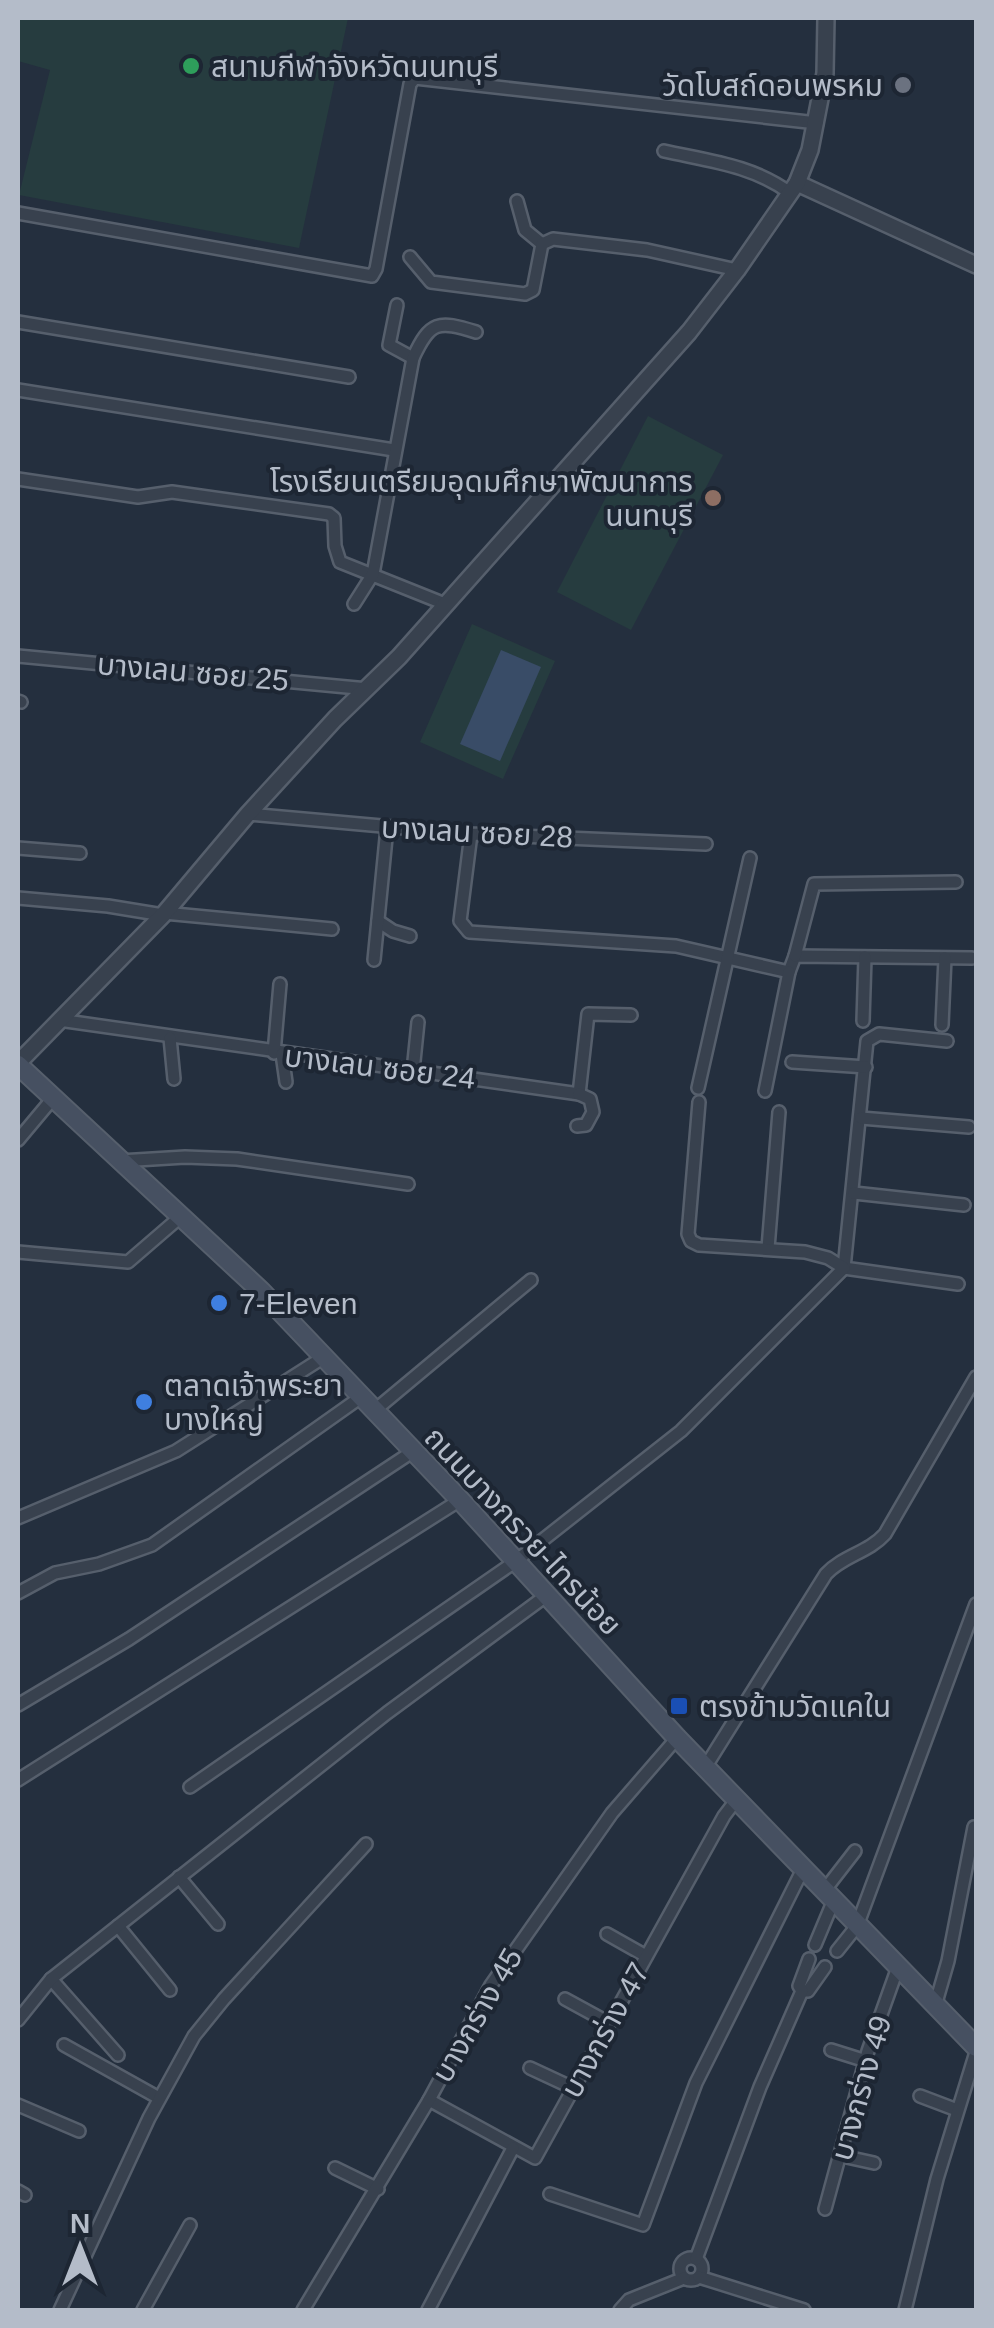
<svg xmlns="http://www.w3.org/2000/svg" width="994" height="2328" font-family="Arial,'Noto Sans Thai',sans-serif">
  <rect width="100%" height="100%" fill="#242f3e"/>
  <g fill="#263c3f">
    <path d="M18,18H348L299,248L19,195L50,70L18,61Z"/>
    <path d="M648,416L723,455L631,630L557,592Z"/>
    <path d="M472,624L555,661L503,779L420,742Z"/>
  </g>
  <path fill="#394c67" d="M501,650L541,667L500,761L460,744Z"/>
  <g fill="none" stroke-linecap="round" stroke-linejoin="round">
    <defs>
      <g id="minor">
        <path d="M664,151C709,161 752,165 790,193"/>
        <path d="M517,201L525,230L542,244"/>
        <path d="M18,213L372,276L376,269L410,84L415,78L817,123"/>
        <path d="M410,257L431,282L525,294L533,290L542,244L553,239L647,250L737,270"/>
        <path d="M397,305L389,345L413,358"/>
        <path d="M18,322L349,377"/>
        <path d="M18,390L394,450"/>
        <path d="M18,479L138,497L172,492L329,514L334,518L335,546L340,562L445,604"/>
        <path d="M354,604L373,574L413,358C430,321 438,320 476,332"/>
        <path d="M18,656L368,689"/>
        <path d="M18,701L21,702"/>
        <path d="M248,814L471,834L706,844"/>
        <path d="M471,834L460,921L469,932L676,946L789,972L795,956L972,958"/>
        <path d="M18,848L80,853"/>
        <path d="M18,898L108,906L163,915"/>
        <path d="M164,913L332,929"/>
        <path d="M378,921L393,931L410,936"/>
        <path d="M795,956L814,884L956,882"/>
        <path d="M374,960L387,828"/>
        <path d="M59,1020L579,1094L588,1014L631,1015"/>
        <path d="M863,1021L865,957"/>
        <path d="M942,1025L945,958"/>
        <path d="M170,1038L174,1079"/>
        <path d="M947,1041L879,1034L867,1041L844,1268L958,1284"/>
        <path d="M274,1053L280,984"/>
        <path d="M282,1054L286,1082"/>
        <path d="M792,1062L866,1067"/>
        <path d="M413,1071L418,1022"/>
        <path d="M698,1088L750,858"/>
        <path d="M765,1091L789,972"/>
        <path d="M861,1118L969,1127"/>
        <path d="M577,1126L586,1125L593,1112L590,1099L579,1094"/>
        <path d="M18,1140L54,1097"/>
        <path d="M120,1161L185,1157L237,1159L408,1184"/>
        <path d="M854,1193L964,1205"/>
        <path d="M768,1248L779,1112"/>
        <path d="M18,1252L128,1262L179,1218"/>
        <path d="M374,1411L531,1280"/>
        <path d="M18,1518L176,1451L324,1357"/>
        <path d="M18,1593L55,1573L99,1564L152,1545L361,1397"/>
        <path d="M18,1705L129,1639L412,1452"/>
        <path d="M706,1766L826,1574C844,1555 868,1553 885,1534L976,1377"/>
        <path d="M18,1780L460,1500"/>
        <path d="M190,1787L516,1561L681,1431L844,1268L828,1258L805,1252L699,1245L691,1241L688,1234L699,1102"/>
        <path d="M179,1877L218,1924"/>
        <path d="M824,1891L855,1851"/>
        <path d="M118,1926L170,1990"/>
        <path d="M607,1934L646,1956"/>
        <path d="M815,1945L833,1902"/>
        <path d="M837,1951L857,1926L976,1604"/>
        <path d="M51,1979L118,2055"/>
        <path d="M802,1991H808L825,1967"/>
        <path d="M565,1999L609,2023"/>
        <path d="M935,2006L948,1961L974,1827"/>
        <path d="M18,2020L51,1979L387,1713L547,1595"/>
        <path d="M64,2045L159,2098"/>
        <path d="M831,2050L866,2061"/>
        <path d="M530,2068L573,2088"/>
        <path d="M920,2096L957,2110"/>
        <path d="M429,2100L535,2158L724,1816L737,1799"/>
        <path d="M18,2105L79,2131"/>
        <path d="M842,2156L874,2163"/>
        <path d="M335,2168L378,2189"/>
        <path d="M18,2191L25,2195"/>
        <path d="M550,2194L643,2225L696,2083L803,1869"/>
        <path d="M825,2209L868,2051L898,1967"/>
        <circle cx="691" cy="2269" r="11"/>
        <path d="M696,2259L760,2087L802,1991L799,1986L809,1959"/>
        <path d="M699,2277L804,2310"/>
        <path d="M60,2310L149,2118L194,2036L224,1999L366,1844"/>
        <path d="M143,2310L190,2225"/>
        <path d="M303,2310L429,2100L491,1985L612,1813L677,1738"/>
        <path d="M428,2310L513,2148"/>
        <path d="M620,2310L629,2300L684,2278"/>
        <path d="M905,2310L937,2179L976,2052"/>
      </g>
      <g id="tertiary">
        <path d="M797,183L976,265"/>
        <path d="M18,1063L163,915L248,814L335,719L399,657L689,332L737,270L797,183L810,150L825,73L826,18"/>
      </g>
      <path id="secondary" d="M18,1065L261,1291L460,1500L677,1738L976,2047"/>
    </defs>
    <use href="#minor" stroke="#565f6c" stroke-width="16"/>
    <use href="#tertiary" stroke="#565f6c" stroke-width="20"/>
    <use href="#secondary" stroke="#565f6c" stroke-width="22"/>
    <use href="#minor" stroke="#38414e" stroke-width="11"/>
    <use href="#tertiary" stroke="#38414e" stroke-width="15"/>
    <use href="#secondary" stroke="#465061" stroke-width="18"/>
  </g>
  <circle fill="#2e9e5b" stroke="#1d2633" stroke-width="4" cx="191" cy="66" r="10"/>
  <circle fill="#6b7280" stroke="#1d2633" stroke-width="4" cx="903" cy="85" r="10"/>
  <circle fill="#8d6e63" stroke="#1d2633" stroke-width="4" cx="713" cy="498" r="10"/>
  <g fill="#3f7fe0" stroke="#1d2633" stroke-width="4">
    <circle cx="219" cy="1303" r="10"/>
    <circle cx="144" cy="1402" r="10"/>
  </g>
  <rect fill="#1a4fb4" stroke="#1d2633" stroke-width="4" x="669" y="1696" width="20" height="20" rx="5"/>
  <g text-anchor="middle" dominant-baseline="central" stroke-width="8" stroke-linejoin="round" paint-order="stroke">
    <g font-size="30" fill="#b4bcc9" stroke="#1d2633" text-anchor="start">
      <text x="211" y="66">สนามกีฬาจังหวัดนนทบุรี</text>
      <text x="883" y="85" text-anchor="end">วัดโบสถ์ดอนพรหม</text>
      <text x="693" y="481" text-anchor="end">โรงเรียนเตรียมอุดมศึกษาพัฒนาการ<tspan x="693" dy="34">นนทบุรี</tspan></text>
      <text x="239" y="1303">7-Eleven</text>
      <text x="164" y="1385">ตลาดเจ้าพระยา<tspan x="164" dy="34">บางใหญ่</tspan></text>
      <text x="699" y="1706">ตรงข้ามวัดแคใน</text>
    </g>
    <g font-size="30" fill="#b4bcc9" stroke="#1d2633">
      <text transform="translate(193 672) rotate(5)">บางเลน ซอย 25</text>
      <text transform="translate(477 832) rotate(3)">บางเลน ซอย 28</text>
      <text transform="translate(380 1067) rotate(7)">บางเลน ซอย 24</text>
      <text transform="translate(523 1531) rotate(47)">ถนนบางกรวย-ไทรน้อย</text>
      <text transform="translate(477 2015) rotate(-60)">บางกร่าง 45</text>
      <text transform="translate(605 2030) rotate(-61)">บางกร่าง 47</text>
      <text transform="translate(861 2088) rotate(-74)">บางกร่าง 49</text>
    </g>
  </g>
  <rect width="994" height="2328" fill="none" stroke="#b4bcc9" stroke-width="40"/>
  <g transform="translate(80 2248)" stroke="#1d2633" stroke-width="8" paint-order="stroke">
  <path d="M0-8L18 38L0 25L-18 38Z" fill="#b4bcc9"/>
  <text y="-15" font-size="28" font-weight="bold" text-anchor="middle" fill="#b4bcc9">N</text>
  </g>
</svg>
